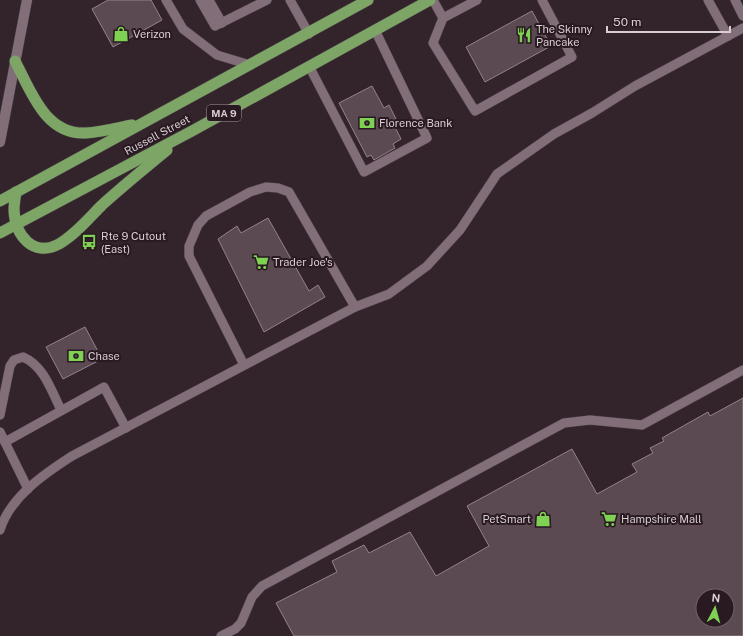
<svg xmlns="http://www.w3.org/2000/svg" width="743" height="636" font-family="'Public Sans',sans-serif">
  <rect width="100%" height="100%" fill="#33232b"/>
  <g fill="#5c4a53" stroke="#95818b" fill-rule="evenodd">
    <path d="M108,0H151L162,20L113,47L92,9Z"/>
    <path d="M532,11L551,46L485,82L466,47Z"/>
    <path d="M372,86L384,108L389,105L396,119L392,121L401,139L393,144L395,148L374,160L371,155L367,157L339,103Z"/>
    <path d="M268,218L309,291L318,285L325,297L264,332L218,239L237,226L241,233Z"/>
    <path d="M85,327L102,359L63,379L46,347Z"/>
    <path d="M743,398V636H294L276,603L337,572L332,561L364,545L369,553L410,532L436,576L489,546L467,506L572,449L597,494L637,472L632,464L653,453L650,448L664,441L662,438L708,412L710,416ZM703,596H727V620H703Z"/>
  </g>
  <g fill="none" stroke-linecap="round" stroke-linejoin="round">
    <defs>
      <g id="service">
        <path d="M166,0L183,29L217,55L250,65"/>
        <path d="M200,0L215,26L267,0"/>
        <path d="M209,0L222,23"/>
        <path d="M290,0L309,34"/>
        <path d="M433,0L443,18L433,43L475,111L572,57L542,0"/>
        <path d="M708,0L728,36"/>
        <path d="M735,0L743,16"/>
        <path d="M443,18L477,0"/>
        <path d="M309,66L364,172L427,138L375,30"/>
        <path d="M244,365L189,256V246L198,225L206,216L250,192L266,187L278,188L289,192L355,307"/>
        <path d="M0,415L10,366L14,360L23,357C44,366 51,390 61,410"/>
        <path d="M0,432L28,489"/>
        <path d="M5,442L104,387L126,428"/>
        <path d="M0,530C10,497 44,474 72,456L355,307L389,294L427,266L460,230L497,174L554,134L592,113L635,86L743,28"/>
        <path d="M221,636L235,629L241,623L252,597L262,586L564,423L590,420L642,425L743,370"/>
      </g>
      <path id="secondary" d="M0,142L27,0"/>
      <g id="trunk">
        <path d="M15,61C31,91 45,135 86,133C101,132 117,128 132,125"/>
        <path d="M16,192C15,198 14,204 14,210C15,235 33,258 59,244C76,234 89,218 102,205C123,186 145,168 167,150"/>
        <path d="M0,201L368,0"/>
        <path d="M0,233L192,131L430,0"/>
      </g>
    </defs>
    <use href="#service" stroke="#4b3e46" stroke-width="10"/>
    <use href="#secondary" stroke="#4b3e46" stroke-width="11"/>
    <use href="#trunk" stroke="#4b3e46" stroke-width="12"/>
    <use href="#service" stroke="#826e78" stroke-width="9"/>
    <use href="#secondary" stroke="#826e78" stroke-width="10"/>
    <use href="#trunk" stroke="#7ca566" stroke-width="11"/>
  </g>
  <defs>
    <symbol id="shop-bare" viewBox="-9 -9 18 18"><path d="M-5-2.5h2.3a2.7 3.5 0 0 1 5.4 0H5L5.5 6h-11ZM-1.5-2.5h3a1.5 2.3 0 0 0-3 0Z" fill="#7ed153" stroke="#291921" stroke-width="2.5" paint-order="stroke"/></symbol>
    <symbol id="restaurant-bare" viewBox="-9 -9 18 18"><path d="M-5-6h1v4h1v-4h1v4h1v-4h1v5L-1.5 .5V6h-2V.5L-5-1ZM5-6V6H3V1.5H1.5Q1.5-4 5-6Z" fill="#7ed153" stroke="#291921" stroke-width="2.5" paint-order="stroke"/></symbol>
    <symbol id="bank-bare" viewBox="-9 -9 18 18"><path d="M-6-4H6V4H-6ZM0-2.3a2.3 2.3 0 1 0 0 4.6a2.3 2.3 0 1 0 0-4.6Z" fill="#7ed153" stroke="#291921" stroke-width="2.5" paint-order="stroke"/></symbol>
    <symbol id="bus-bare" viewBox="-9 -9 18 18"><path d="M-5-6H5V4H4V6H2V4H-2V6H-4V4H-5ZM-3.5-4V0h7V-4ZM-3.5 1.2v1.5H-2V1.2ZM2 1.2v1.5H3.5V1.2Z" fill="#7ed153" stroke="#291921" stroke-width="2.5" paint-order="stroke"/></symbol>
    <symbol id="supermarket-bare" viewBox="-9 -9 18 18"><path d="M-6-5.5h2.5l.6 2H6L4.5 2H-2.5L-4.4-4H-6ZM-1.5 3.2a1.3 1.3 0 1 0 .1 0ZM3 3.2a1.3 1.3 0 1 0 .1 0Z" fill="#7ed153" stroke="#291921" stroke-width="2.5" paint-order="stroke"/></symbol>
  </defs>
  <g fill-rule="evenodd">
    <use href="#shop-bare" x="110" y="23" width="22" height="22"/>
    <use href="#restaurant-bare" x="513" y="24" width="22" height="22"/>
    <use href="#bank-bare" x="356" y="112" width="22" height="22"/>
    <use href="#bus-bare" x="78" y="231" width="22" height="22"/>
    <use href="#supermarket-bare" x="250" y="251" width="22" height="22"/>
    <use href="#bank-bare" x="65" y="345" width="22" height="22"/>
    <use href="#shop-bare" x="532" y="508" width="22" height="22"/>
    <use href="#supermarket-bare" x="598" y="508" width="22" height="22"/>
  </g>
  <g text-anchor="middle" dominant-baseline="central" stroke-width="4" stroke-linejoin="round" paint-order="stroke">
    <rect fill="#291921" stroke="#a4979e" stroke-width="1" x="207" y="105" width="34" height="16" rx="3"/>
    <g font-size="10" font-weight="bold" fill="#d8cdd3">
      <text x="224" y="113">MA 9</text>
    </g>
    <g font-size="11" fill="#d8cdd3" stroke="#291921" text-anchor="start">
      <text x="536" y="29">The Skinny<tspan x="536" dy="13">Pancake</tspan></text>
      <text x="133" y="34">Verizon</text>
      <text x="379" y="123">Florence Bank</text>
      <text x="101" y="236">Rte 9 Cutout<tspan x="101" dy="13">(East)</tspan></text>
      <text x="273" y="262">Trader Joe's</text>
      <text x="88" y="356">Chase</text>
      <text x="531" y="519" text-anchor="end">PetSmart</text>
      <text x="621" y="519">Hampshire Mall</text>
    </g>
    <g font-size="11" fill="#d8cdd3" stroke="#291921">
      <text transform="translate(157 135) rotate(-28)">Russell Street</text>
    </g>
  </g>
  <g transform="translate(715 608) rotate(6)"><circle r="19" fill="#291921" stroke="#6f6168"/>
  <path d="M0-3L7 15L0 10L-7 15Z" fill="#7ed153"/>
  <text y="-6" font-size="11" font-weight="bold" text-anchor="middle" fill="#d8cdd3">N</text>
  </g>
  <path d="M607 26v6h123v-6" fill="none" stroke="#d8cdd3" stroke-width="2"/>
  <text x="613" y="26" font-size="12" fill="#d8cdd3" stroke="#291921" stroke-width="3" paint-order="stroke">50 m</text>
</svg>
